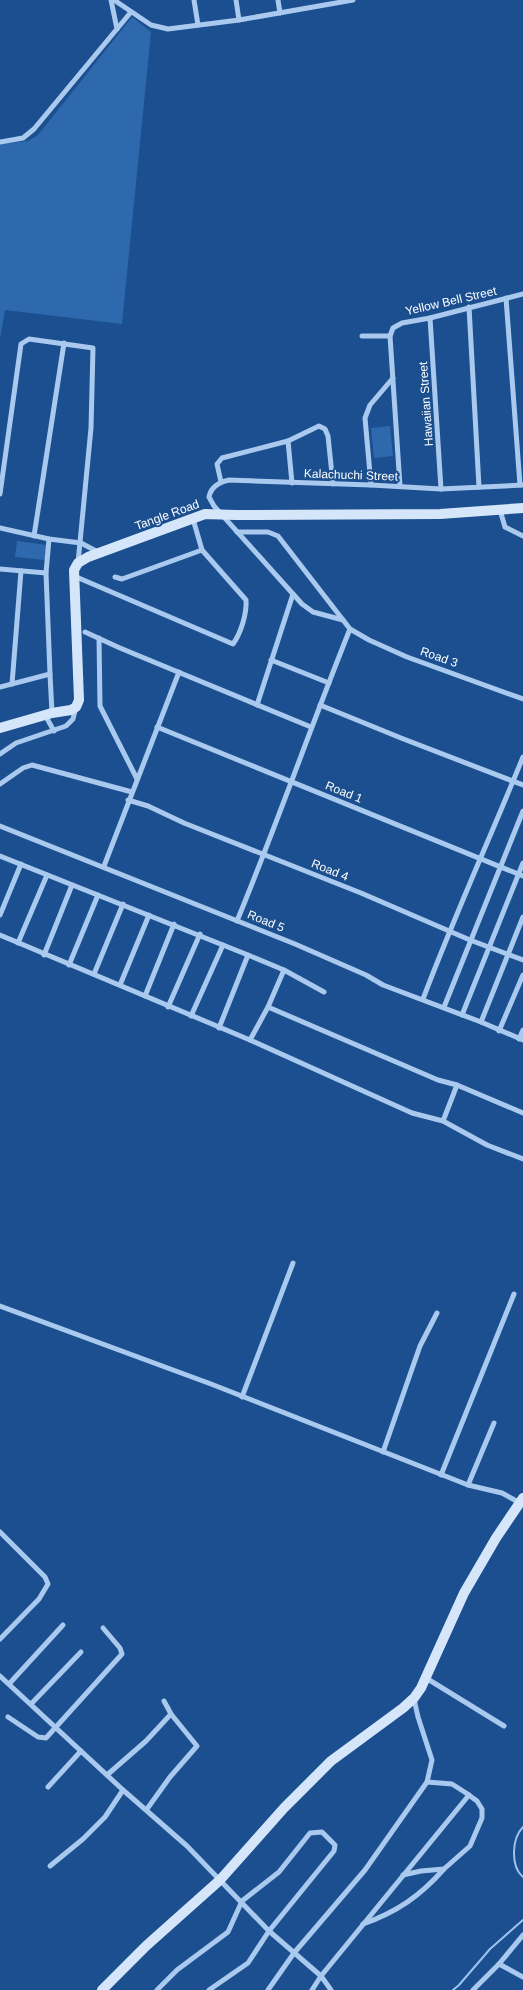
<svg xmlns="http://www.w3.org/2000/svg" width="523" height="1990" font-family="Helvetica,sans-serif">
  <rect width="100%" height="100%" fill="#1b4f8f"/>
  <g fill="#2e69ad">
    <path d="M132,17L151,32L122,324L5,310L0,339V144L28,141L38,135Z"/>
    <path d="M390,426L393,456L374,458L371,428Z"/>
    <path d="M17,541L47,545L45,560L15,557Z"/>
  </g>
  <g fill="none" stroke-linecap="round" stroke-linejoin="round">
    <g stroke="#9cc4f0" stroke-width="2">
      <path d="M523,1827C512,1838 510,1866 523,1877"/>
      <path d="M453,1990L459,1985L490,1949L523,1920"/>
    </g>
    <g stroke="#a9c9ee" stroke-width="5">
      <path d="M111,0L117,29"/>
      <path d="M114,0L151,25L168,29L239,20L353,0"/>
      <path d="M194,0L198,25"/>
      <path d="M236,0L239,20"/>
      <path d="M278,0L280,13"/>
      <path d="M0,142L23,138L34,129L131,12"/>
      <path d="M506,298L520,485"/>
      <path d="M469,307L479,487"/>
      <path d="M430,318L441,489"/>
      <path d="M362,336H390"/>
      <path d="M288,441L292,483"/>
      <path d="M221,482L217,464L222,458L288,441L319,426L325,429L328,436L333,484"/>
      <path d="M371,485L365,418L370,405L393,378"/>
      <path d="M400,486L390,336L393,328L402,323L430,318L523,294"/>
      <path d="M0,494L21,344L29,339L93,348L91,428L78,563"/>
      <path d="M500,510L505,527L523,536"/>
      <path d="M0,528L49,539L81,543L98,552"/>
      <path d="M237,532H268L278,536L350,629L369,640L407,657L523,699"/>
      <path d="M34,536L64,343"/>
      <path d="M0,569L46,573"/>
      <path d="M74,576L233,644C241,633 247,613 246,600L202,550L193,519"/>
      <path d="M115,577L122,579L202,550"/>
      <path d="M343,620L313,612L302,604L214,506L209,497C211,486 220,482 229,480L371,485L441,489L523,485"/>
      <path d="M85,632L120,648L311,727"/>
      <path d="M99,638L100,706L137,779"/>
      <path d="M271,660L329,683"/>
      <path d="M50,674L52,713"/>
      <path d="M12,684L21,571"/>
      <path d="M0,687L50,674L46,573L49,539"/>
      <path d="M257,705L293,594"/>
      <path d="M320,705L401,738L523,785"/>
      <path d="M45,715L54,731"/>
      <path d="M157,727L523,876"/>
      <path d="M0,754L16,743L66,726L73,719L76,707"/>
      <path d="M0,784L23,768L32,765L132,792"/>
      <path d="M128,800L148,806L184,823L361,893L470,940L523,960"/>
      <path d="M0,826L295,944L366,975L383,985L481,1022L523,1040"/>
      <path d="M0,856L248,955L284,970L324,992"/>
      <path d="M104,866L179,672"/>
      <path d="M0,915L21,864"/>
      <path d="M237,921C277,824 311,726 350,629"/>
      <path d="M0,935L250,1040L412,1113L443,1121L487,1145L523,1159"/>
      <path d="M18,943L47,875"/>
      <path d="M44,955L72,885"/>
      <path d="M69,965L98,895"/>
      <path d="M94,974L123,904"/>
      <path d="M120,985L149,915"/>
      <path d="M145,996L174,924"/>
      <path d="M423,999C454,917 490,838 523,757"/>
      <path d="M168,1007L200,934"/>
      <path d="M268,1007L438,1080L457,1085L523,1113"/>
      <path d="M444,1007L523,811"/>
      <path d="M462,1015L523,863"/>
      <path d="M191,1016L223,945"/>
      <path d="M481,1022L523,917"/>
      <path d="M219,1028L248,955"/>
      <path d="M499,1031L523,975"/>
      <path d="M519,1039L523,1030"/>
      <path d="M250,1040L268,1007L284,970"/>
      <path d="M443,1121L457,1085"/>
      <path d="M0,1306L211,1384L468,1485L502,1493L520,1503"/>
      <path d="M242,1397L293,1263"/>
      <path d="M383,1452L420,1346L437,1313"/>
      <path d="M441,1475L514,1294"/>
      <path d="M468,1485L494,1423"/>
      <path d="M0,1532L45,1577L48,1584L39,1599L0,1639"/>
      <path d="M0,1676L123,1790L187,1846L269,1931L321,1976L331,1990"/>
      <path d="M426,1678L504,1726"/>
      <path d="M9,1684L63,1625"/>
      <path d="M31,1704L81,1652"/>
      <path d="M8,1717L38,1737L46,1738L122,1654L120,1648L103,1628"/>
      <path d="M107,1775L146,1741L171,1714L164,1701"/>
      <path d="M48,1787L81,1751"/>
      <path d="M147,1809L170,1777L197,1746L171,1714"/>
      <path d="M50,1866L83,1839L105,1817L123,1790"/>
      <path d="M403,1875L421,1871L444,1869L470,1846L482,1818V1809L477,1801L466,1793L452,1784L427,1782L432,1760L418,1717L414,1699"/>
      <path d="M363,1924C397,1912 420,1896 444,1869"/>
      <path d="M499,1964L523,1977"/>
      <path d="M157,1990L177,1970L228,1932L242,1901L279,1872L310,1833L322,1832L335,1845L334,1851L269,1931L248,1963L209,1990"/>
      <path d="M268,1990L294,1953L365,1870L427,1782"/>
      <path d="M312,1990L321,1976L469,1795"/>
      <path d="M473,1990L499,1964L523,1935"/>
    </g>
    <g stroke="#d6e6fa" stroke-width="10">
      <path d="M0,728L52,713L71,710L76,707L79,700L74,570L78,563L88,557L205,514L236,515L440,514L523,508"/>
      <path d="M102,1990L146,1946L220,1880L284,1808L331,1761L403,1708L414,1698L421,1688L464,1593L496,1538L523,1498"/>
    </g>
  </g>
  <g text-anchor="middle" dominant-baseline="central" stroke-width="4" stroke-linejoin="round" paint-order="stroke">
    <g font-size="12" fill="#fff" stroke="#1b4f8f">
      <text transform="translate(451 301) rotate(-13)">Yellow Bell Street</text>
      <text transform="translate(426 404) rotate(-94)">Hawaiian Street</text>
      <text transform="translate(351 475) rotate(2)">Kalachuchi Street</text>
      <text transform="translate(167 515) rotate(-20)">Tangle Road</text>
      <text transform="translate(439 657) rotate(19)">Road 3</text>
      <text transform="translate(344 792) rotate(22)">Road 1</text>
      <text transform="translate(330 870) rotate(22)">Road 4</text>
      <text transform="translate(266 921) rotate(22)">Road 5</text>
    </g>
  </g>
</svg>
